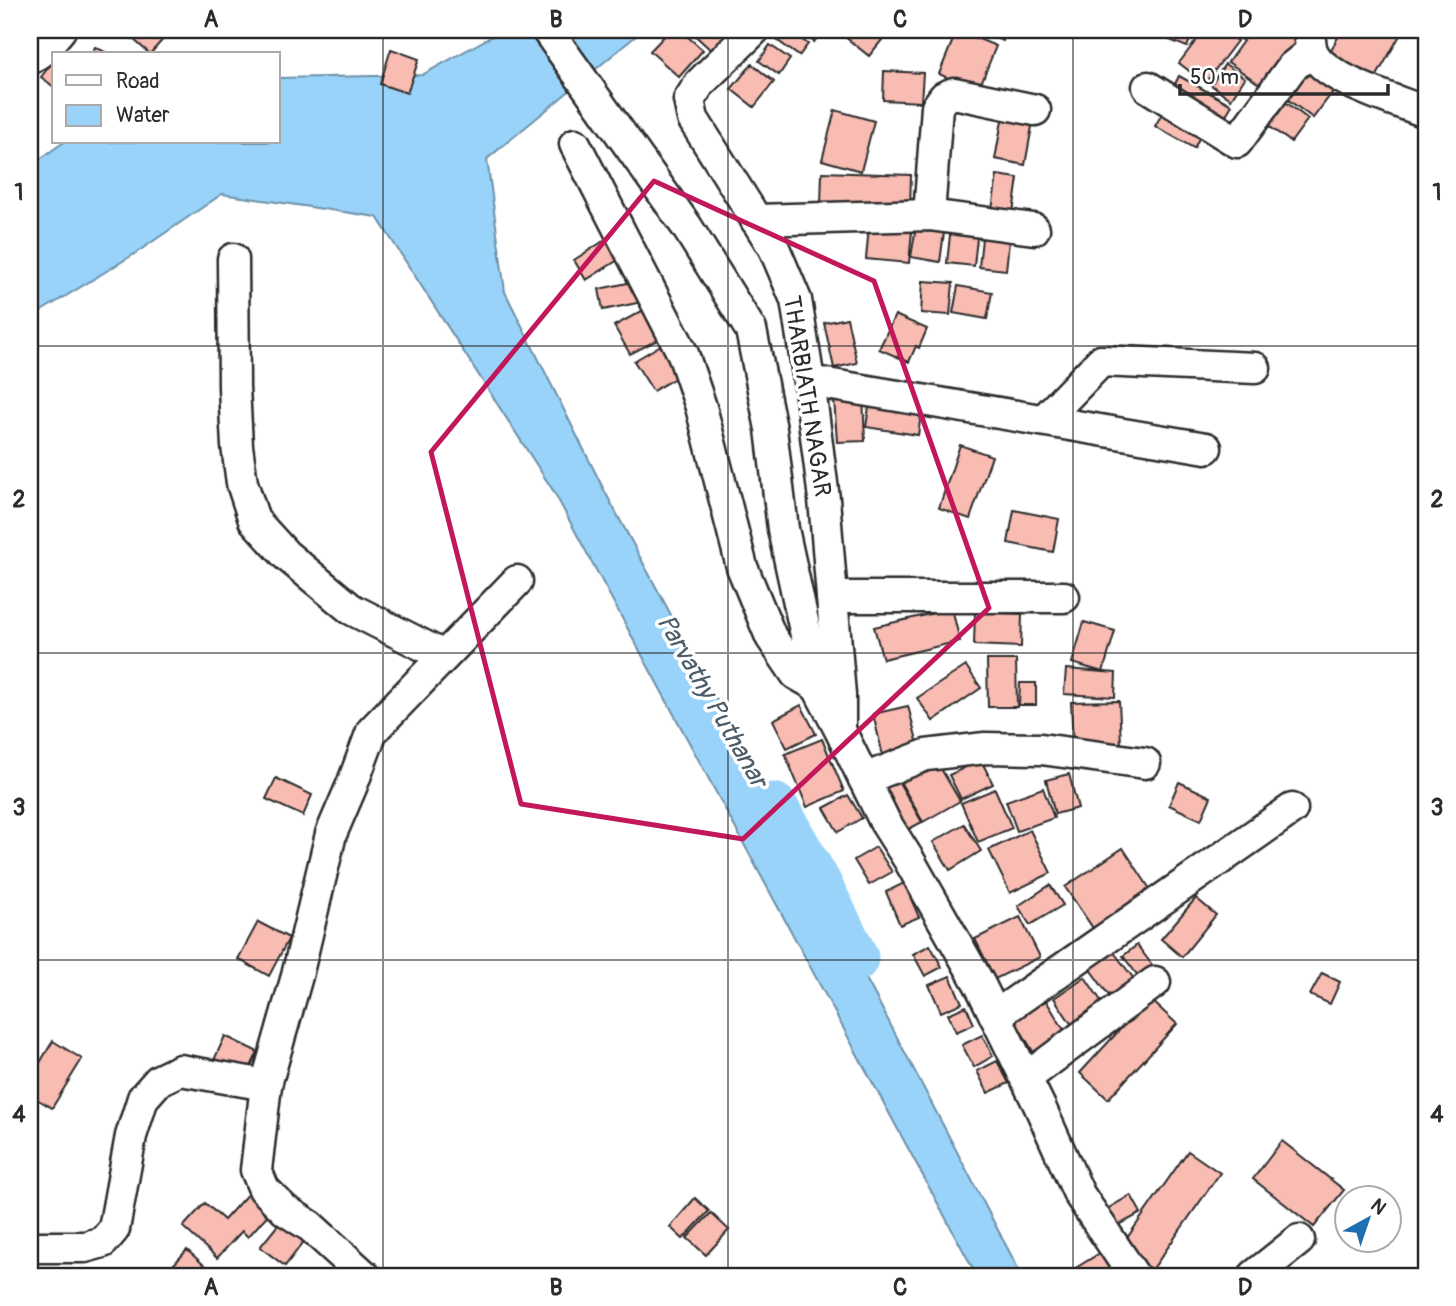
<svg xmlns="http://www.w3.org/2000/svg" width="1456" height="1306" font-family="Pangolin,sans-serif">
  <rect width="100%" height="100%" fill="#fff"/>
  <filter id="ink" filterUnits="userSpaceOnUse"><feTurbulence type="fractalNoise" baseFrequency=".0143" numOctaves="2"/><feDisplacementMap in="SourceGraphic" scale="14" xChannelSelector="R" yChannelSelector="G"/><feConvolveMatrix kernelMatrix="1 2 1 2 8 2 1 2 1" color-interpolation-filters="sRGB"/></filter>
  <g filter="url(#ink)">
    <path fill="#99d3f9" stroke="#6d90a7" stroke-width="2" d="M503,30H643L487,159L505,292L604,490L877,999L1022,1276H977L554,492L377,217L222,194L136,253L30,318V166L64,142H278V78L422,75Z"/>
    <g fill="none" stroke-linecap="round" stroke-linejoin="round">
      <path stroke="#99d3f9" stroke-width="51" d="M773,808L816,884L853,958"/>
    </g>
    <g fill="#f8bcb3" stroke="#2b2b2b" stroke-width="2">
      <path d="M123,30H157L165,37L150,54Z"/>
      <path d="M670,30H680L703,50L679,77L650,51Z"/>
      <path d="M689,30H721L726,34L711,50Z"/>
      <path d="M780,30H788L808,44L799,56L774,38Z"/>
      <path d="M799,30H823L814,42Z"/>
      <path d="M849,30H890L869,56L844,36Z"/>
      <path d="M957,30L996,46L978,91L939,74Z"/>
      <path d="M973,30H1007L1003,41Z"/>
      <path d="M1165,30H1194L1187,47L1162,37Z"/>
      <path d="M1204,30H1222L1237,41L1205,83L1179,63Z"/>
      <path d="M1227,30H1288L1301,39L1265,88L1228,62L1243,41Z"/>
      <path d="M1342,30H1403L1374,81L1328,55Z"/>
      <path d="M770,45L790,59L779,75L759,61Z"/>
      <path d="M95,47L109,54H91Z"/>
      <path d="M391,49L419,59L407,93L380,84Z"/>
      <path d="M54,60V87L41,77Z"/>
      <path d="M1305,61L1338,85L1313,118L1280,94Z"/>
      <path d="M752,64L774,82L754,107L731,89Z"/>
      <path d="M1225,64L1245,78L1231,99L1211,85Z"/>
      <path d="M884,71L923,73L921,102L883,100Z"/>
      <path d="M1179,76L1232,105L1223,120L1171,92Z"/>
      <path d="M1276,95L1308,119L1291,142L1259,119Z"/>
      <path d="M1168,103L1206,125L1194,148L1155,126Z"/>
      <path d="M835,110L874,121L861,171L822,160Z"/>
      <path d="M1003,115L1033,121L1025,165L995,159Z"/>
      <path d="M822,172L911,175L910,208L821,205Z"/>
      <path d="M997,175L1018,178L1013,213L992,210Z"/>
      <path d="M917,221L945,225L940,262L911,257Z"/>
      <path d="M869,226L912,230L909,263L866,259Z"/>
      <path d="M951,226L978,228L974,266L947,263Z"/>
      <path d="M983,229L1010,233L1006,270L979,267Z"/>
      <path d="M613,235L626,255L586,280L574,260Z"/>
      <path d="M642,280L647,301L603,310L599,289Z"/>
      <path d="M923,281L953,283L950,315L921,313Z"/>
      <path d="M958,286L992,292L987,319L953,313Z"/>
      <path d="M653,305L669,334L630,354L614,326Z"/>
      <path d="M895,315L927,329L919,348L916,346L909,362L879,349Z"/>
      <path d="M847,318L857,363L834,368L824,323Z"/>
      <path d="M666,342L685,372L653,391L634,361Z"/>
      <path d="M863,396L865,441L837,442L834,398Z"/>
      <path d="M870,400L922,408L918,435L866,427Z"/>
      <path d="M960,445L992,456L970,519L939,508Z"/>
      <path d="M1014,510L1059,519L1053,552L1008,543Z"/>
      <path d="M952,609L960,641L883,659L874,627Z"/>
      <path d="M975,612L1022,614L1021,647L974,645Z"/>
      <path d="M1084,622L1115,631L1103,672L1072,663Z"/>
      <path d="M987,660H1016L1017,707H988Z"/>
      <path d="M966,666L981,688L933,721L917,698Z"/>
      <path d="M1066,669L1116,673L1115,697L1064,694Z"/>
      <path d="M1020,683H1036V705H1019Z"/>
      <path d="M1119,701L1121,744L1073,745L1071,702Z"/>
      <path d="M801,705L816,734L787,748L773,720Z"/>
      <path d="M908,706L920,752L884,760L873,714Z"/>
      <path d="M822,739L844,791L807,807L785,754Z"/>
      <path d="M934,757L960,801L923,822L898,778Z"/>
      <path d="M981,760L993,784L961,799L949,775Z"/>
      <path d="M1069,774L1078,808L1055,814L1046,780Z"/>
      <path d="M276,778L312,795L303,816L266,799Z"/>
      <path d="M897,779L922,822L907,830L882,787Z"/>
      <path d="M1179,782L1211,797L1201,820L1169,805Z"/>
      <path d="M1043,788L1054,818L1017,831L1006,801Z"/>
      <path d="M995,789L1012,828L978,842L961,803Z"/>
      <path d="M848,795L862,818L838,832L824,808Z"/>
      <path d="M964,824L981,851L950,870L933,842Z"/>
      <path d="M1030,830L1051,873L1010,893L989,850Z"/>
      <path d="M876,847L892,872L869,885L854,860Z"/>
      <path d="M1123,848L1152,892L1095,931L1065,887Z"/>
      <path d="M904,883L919,917L900,925L886,892Z"/>
      <path d="M1050,885L1063,905L1030,925L1018,906Z"/>
      <path d="M1196,898L1216,915L1182,957L1161,939Z"/>
      <path d="M1020,917L1040,957L995,979L975,939Z"/>
      <path d="M258,922L289,938L269,976L238,959Z"/>
      <path d="M930,945L942,967L925,976L913,954Z"/>
      <path d="M1137,945L1153,966L1139,977L1123,956Z"/>
      <path d="M1113,951L1137,983L1113,1001L1089,968Z"/>
      <path d="M1322,973L1340,982L1330,1004L1310,995Z"/>
      <path d="M950,976L962,1003L941,1012L929,985Z"/>
      <path d="M1085,977L1107,1010L1076,1031L1054,998Z"/>
      <path d="M1149,998L1177,1024L1108,1099L1080,1073Z"/>
      <path d="M1045,999L1066,1033L1034,1053L1013,1018Z"/>
      <path d="M966,1006L974,1024L956,1032L948,1014Z"/>
      <path d="M982,1035L993,1056L974,1067L962,1045Z"/>
      <path d="M225,1036L258,1052L247,1075L214,1060Z"/>
      <path d="M53,1041L82,1059L52,1108L30,1095V1079Z"/>
      <path d="M997,1061L1009,1083L988,1093L977,1071Z"/>
      <path d="M1282,1141L1344,1190L1314,1227L1253,1179Z"/>
      <path d="M1188,1151L1220,1173L1152,1270L1120,1248Z"/>
      <path d="M251,1190L272,1210L248,1237L242,1231L217,1258L183,1227L205,1203L224,1220Z"/>
      <path d="M1131,1195L1141,1213L1112,1229L1102,1212Z"/>
      <path d="M695,1198L709,1211L683,1239L670,1227Z"/>
      <path d="M711,1213L729,1230L706,1255L687,1238Z"/>
      <path d="M281,1221L305,1240L285,1266L260,1247Z"/>
      <path d="M187,1250L212,1272L208,1276H163Z"/>
      <path d="M1100,1253L1113,1276H1078L1074,1269Z"/>
      <path d="M30,1267L41,1276H30Z"/>
    </g>
    <g fill="none" stroke-linecap="round" stroke-linejoin="round">
      <defs>
        <g id="minor">
          <path d="M547,30L687,227L751,330L771,429L783,529L817,686L840,730L885,822L909,860L980,985L1040,1107L1079,1194L1134,1276"/>
          <path d="M754,30L700,83L689,100L693,119L774,248L796,300L809,381L824,499L840,695V726"/>
          <path d="M1308,30C1310,36 1310,45 1312,51C1324,80 1398,101 1426,112"/>
          <path d="M30,59L41,52L60,30"/>
          <path d="M1148,87L1237,142L1292,67L1312,51"/>
          <path d="M575,144L683,354L701,407L742,567L771,637L796,674L817,686"/>
          <path d="M929,215L937,107L944,97L954,93L1035,110"/>
          <path d="M756,220L929,215L1034,229"/>
          <path d="M233,259L234,387L237,446L242,483L254,520L286,555L351,609L444,656"/>
          <path d="M809,381L1206,448"/>
          <path d="M1044,420L1101,361L1255,368"/>
          <path d="M832,597H1064"/>
          <path d="M864,779L926,755L985,748L1041,749L1145,763"/>
          <path d="M995,1016L1292,809"/>
          <path d="M1026,1078L1155,982"/>
          <path d="M30,1247H85L103,1242L114,1229L131,1136L143,1098L159,1080L180,1070L266,1085"/>
          <path d="M365,1276L310,1226L285,1210L264,1189L256,1170L266,1085L297,976L331,834L352,785L372,731L517,581"/>
          <path d="M1254,1276L1299,1240"/>
        </g>
      </defs>
      <use href="#minor" stroke="#2b2b2b" stroke-width="35"/>
      <use href="#minor" stroke="#fff" stroke-width="30"/>
    </g>
  </g>
  <path fill="none" stroke="#c2185b" stroke-width="5" stroke-linejoin="round" d="M654,181L874,281L989,608L743,839L521,804L431,452Z"/>
  <path fill="none" stroke="#2b2b2b" stroke-width="2" stroke-opacity="0.55" d="M383,30V1276M728,30V1276M1073,30V1276M30,346H1426M30,653H1426M30,960H1426"/>
  <g text-anchor="middle" dominant-baseline="central" stroke-width="7" stroke-linejoin="round" paint-order="stroke">
    <g font-size="24" fill="#2b2b2b" stroke="#fff">
      <text transform="translate(807 396) rotate(81)">THARBIATH NAGAR</text>
    </g>
    <g font-size="26" font-style="italic" fill="#4c5d69" stroke="#fff">
      <text transform="translate(712 701) rotate(60)">Parvathy Puthanar</text>
    </g>
  </g>
  <rect width="1456" height="1306" fill="none" stroke="#fff" stroke-width="77"/>
  <rect x="52" y="52" width="228" height="91" fill="#ffffff" stroke="#aaaaaa" stroke-width="2"/>
  <rect x="66" y="75" width="35" height="10" fill="#ffffff" stroke="#aaaaaa" stroke-width="2"/>
  <text x="116" y="88" font-size="21" fill="#2b2b2b">Road</text>
  <rect x="66" y="105" width="35" height="21" fill="#99d3f9" stroke="#aaaaaa" stroke-width="2"/>
  <text x="116" y="122" font-size="21" fill="#2b2b2b">Water</text>
  <g transform="translate(1368 1219) rotate(40)"><circle r="33" fill="#ffffff" stroke="#aaaaaa" stroke-width="2"/>
  <path d="M0-5L12 26L0 18L-12 26Z" fill="#1f6fb2"/>
  <text y="-10" font-size="19" font-weight="bold" text-anchor="middle" fill="#2b2b2b">N</text>
  </g>
  <path d="M1180 84v10h208v-10" fill="none" stroke="#2b2b2b" stroke-width="3.5"/>
  <text x="1190" y="84" font-size="21" fill="#2b2b2b" stroke="#ffffff" stroke-width="5" paint-order="stroke">50 m</text>
  <rect x="38" y="38" width="1380" height="1230" fill="none" stroke="#2b2b2b" stroke-width="2.5"/>
  <g font-size="23" text-anchor="middle" font-weight="bold" fill="#2b2b2b">
    <text x="211" y="27">A</text>
    <text x="556" y="27">B</text>
    <text x="900" y="27">C</text>
    <text x="1245" y="27">D</text>
    <text x="19" y="200">1</text>
    <text x="1437" y="200">1</text>
    <text x="19" y="507">2</text>
    <text x="1437" y="507">2</text>
    <text x="19" y="815">3</text>
    <text x="1437" y="815">3</text>
    <text x="19" y="1122">4</text>
    <text x="1437" y="1122">4</text>
    <text x="211" y="1295">A</text>
    <text x="556" y="1295">B</text>
    <text x="900" y="1295">C</text>
    <text x="1245" y="1295">D</text>
  </g>
</svg>
